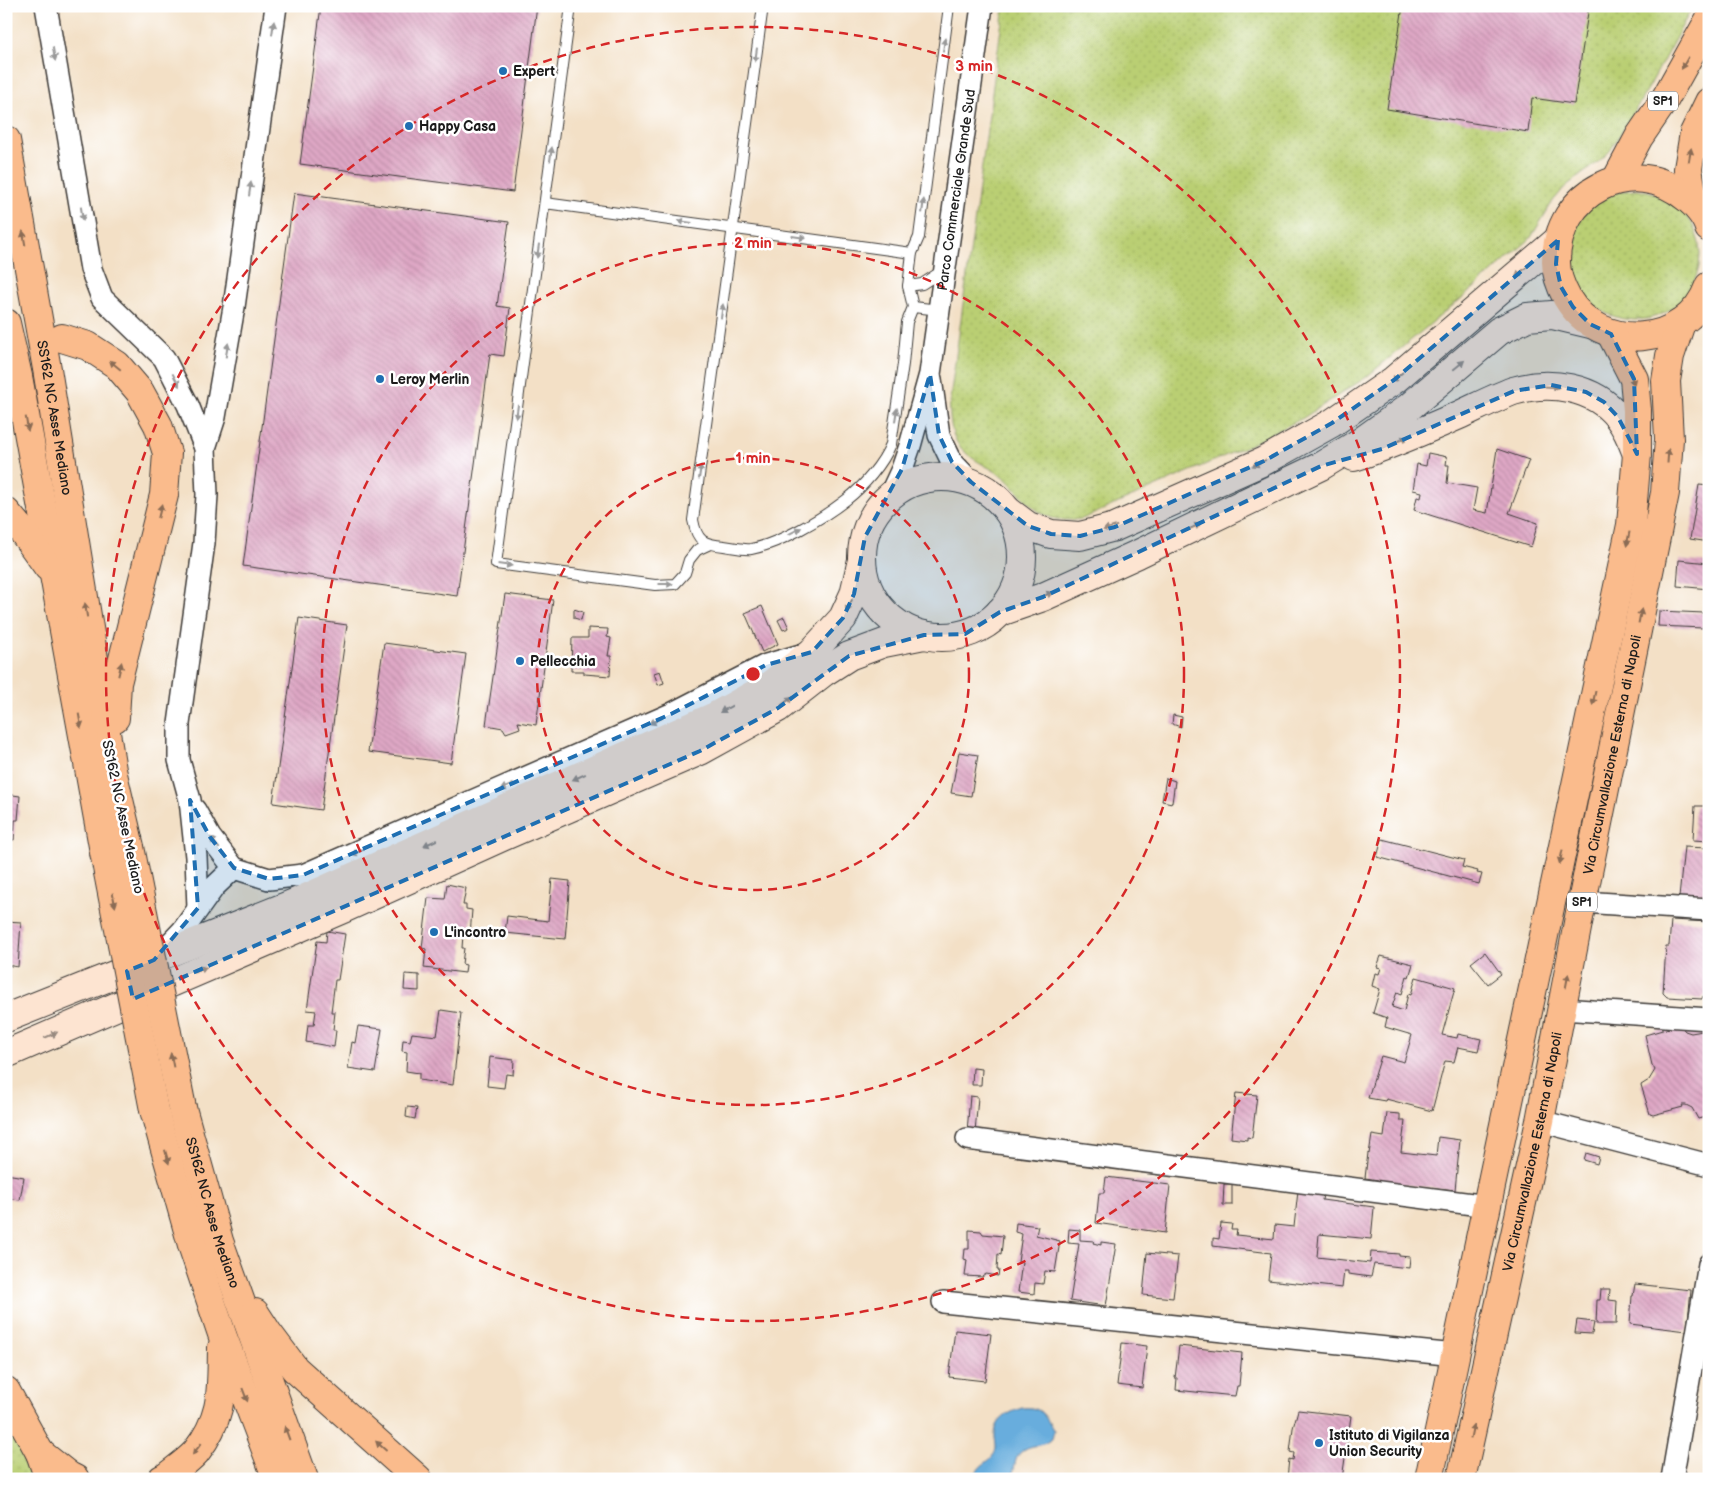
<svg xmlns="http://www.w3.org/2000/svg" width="1715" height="1485" font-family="'Balsamiq Sans',sans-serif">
  <defs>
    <pattern id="green-dots" width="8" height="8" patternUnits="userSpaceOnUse" patternTransform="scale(1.25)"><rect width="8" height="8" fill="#bacf73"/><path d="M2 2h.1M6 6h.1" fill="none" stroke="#9fb163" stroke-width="1.8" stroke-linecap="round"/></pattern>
    <pattern id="building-back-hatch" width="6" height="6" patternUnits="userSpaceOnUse" patternTransform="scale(1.25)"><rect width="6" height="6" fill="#dea7c5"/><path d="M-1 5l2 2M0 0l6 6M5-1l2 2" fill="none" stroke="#be8fa9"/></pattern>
  </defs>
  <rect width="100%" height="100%" fill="#fff"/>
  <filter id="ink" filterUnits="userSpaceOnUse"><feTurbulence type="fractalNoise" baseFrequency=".02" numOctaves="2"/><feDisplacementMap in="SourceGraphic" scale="10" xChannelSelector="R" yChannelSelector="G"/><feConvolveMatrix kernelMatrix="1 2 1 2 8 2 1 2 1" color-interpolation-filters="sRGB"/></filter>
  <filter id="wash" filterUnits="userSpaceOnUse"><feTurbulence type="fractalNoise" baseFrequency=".0096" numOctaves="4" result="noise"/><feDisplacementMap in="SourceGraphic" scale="20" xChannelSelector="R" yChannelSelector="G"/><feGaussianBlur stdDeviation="1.12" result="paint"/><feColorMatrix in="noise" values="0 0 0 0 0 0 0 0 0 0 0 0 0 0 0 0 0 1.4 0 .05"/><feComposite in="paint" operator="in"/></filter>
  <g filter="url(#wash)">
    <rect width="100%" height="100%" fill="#f3e0c6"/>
    <g fill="url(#green-dots)" stroke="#6b7648">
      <path d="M1004,6H1693L1649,87L1610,151L1597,163L1566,186L1553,201L1530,239L1480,283L1365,378L1303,418L1256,442L1082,519C1051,523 1039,515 1018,492C1013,487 1008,480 1002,476C987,465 969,460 958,444C950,432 949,413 950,399Z"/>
      <circle cx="1635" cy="255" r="65"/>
      <path d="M6,1423L37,1479H11L6,1468Z"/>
      <path d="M1592,1472L1638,1478L1642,1479H1590Z"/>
    </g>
    <path fill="#67addd" stroke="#42647c" d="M1022,1408C1042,1406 1044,1415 1054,1431L1052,1439C1042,1448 1029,1443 1020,1453C1013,1460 1016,1471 1010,1479H978L976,1474C979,1464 989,1463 994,1454C997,1448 996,1444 995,1438C994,1420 1007,1413 1022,1408Z"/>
    <g id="blocks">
      <g fill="url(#building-back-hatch)">
        <path d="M321,6H537L513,192L300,164Z"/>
        <path d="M1403,6H1589L1574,104L1532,98L1528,132L1387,109Z"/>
        <path d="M294,193L509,222L497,306L510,308L504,356L490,354L457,596L243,566Z"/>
        <path d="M1497,449L1529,460L1509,513L1538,523L1531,547L1414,510L1417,497L1421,498L1422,492L1413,490L1417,464L1426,466L1428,453L1447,457L1446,465H1449L1447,483L1477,488L1473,510L1487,513Z"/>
        <path d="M1699,485L1709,486V542L1690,539Z"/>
        <path d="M1679,560L1709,563V589L1677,586Z"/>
        <path d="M505,594L553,600L536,725L518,722L520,728L506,733L503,728L486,725Z"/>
        <path d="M762,606L778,644L762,652L745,613Z"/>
        <path d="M574,609L583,612L581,620L574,618Z"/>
        <path d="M1659,611L1704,613L1703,628L1658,626Z"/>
        <path d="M784,617L789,628L783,630L778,620Z"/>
        <path d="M299,618L347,625L321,810L273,803Z"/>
        <path d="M588,628L608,629L607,637L611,638L608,656H611L610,676L584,674V671H571L572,638H588Z"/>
        <path d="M384,643L466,654L451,763L368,752Z"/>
        <path d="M660,671L664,683L658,685L654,673Z"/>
        <path d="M1173,715L1182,717L1181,727L1172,724Z"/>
        <path d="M959,752L978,755L971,796L951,793Z"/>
        <path d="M1166,778L1175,781L1172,803L1162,801Z"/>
        <path d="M6,794L20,796L18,820H15L14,840L6,839Z"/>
        <path d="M1695,806H1709V841L1693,840Z"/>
        <path d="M1382,839L1464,860L1462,867L1478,871L1477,873L1482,874L1479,884L1377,857Z"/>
        <path d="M1684,847L1709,848V902L1683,901L1679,897Z"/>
        <path d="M552,879L570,881L565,939L505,933L507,916L548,921Z"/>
        <path d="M447,884L466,888L463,905H466V909L472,910L470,935H463L462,948H464L462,964L466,965L465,973L424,968L426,949L422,948L428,898L445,899Z"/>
        <path d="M1671,920L1709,922V997L1703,996L1702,999L1667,997L1663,993L1666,946H1669Z"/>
        <path d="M6,921L21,922L18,967L6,965Z"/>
        <path d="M327,931L345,934L338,980H335L331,1012H335L333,1030H336L334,1047L306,1042L308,1025H314L316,1011L307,1010L317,941L326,942Z"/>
        <path d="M1485,952L1501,974L1488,984L1471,963Z"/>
        <path d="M1381,956L1413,964L1409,977L1407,976L1402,994L1397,992L1392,1007L1404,1011L1408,994L1411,995L1416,977L1455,988L1442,1035L1457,1038L1458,1034L1481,1039L1478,1051L1458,1047L1454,1062L1445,1061L1432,1111L1386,1099L1385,1101L1368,1098L1381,1056L1404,1062L1412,1035L1385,1027L1387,1018L1373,1013L1380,989L1372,986L1375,973L1379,974L1381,968L1377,967Z"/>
        <path d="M405,974L419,975V991L404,990Z"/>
        <path d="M441,1010L461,1013L453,1085L419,1080V1073L406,1071L407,1052L402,1051L403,1040L410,1041L412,1033L437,1036Z"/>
        <path d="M1680,1025L1685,1031L1691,1033L1709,1030V1116L1698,1119L1692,1108L1686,1105H1682L1683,1107L1653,1115L1650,1114L1641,1085L1649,1080L1655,1070L1652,1065L1645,1035Z"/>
        <path d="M358,1026L382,1029L375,1072L348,1068L352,1042L355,1043Z"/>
        <path d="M490,1057L514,1060L513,1075L506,1074L504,1088L487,1086Z"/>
        <path d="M973,1068L982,1069L981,1085H972Z"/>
        <path d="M1236,1093L1257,1095L1252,1138L1247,1137V1140L1231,1138Z"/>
        <path d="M970,1096L978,1097L975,1133L967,1132Z"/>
        <path d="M407,1107L417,1108L415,1119L406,1117Z"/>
        <path d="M1387,1113L1400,1114V1121H1405L1401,1152L1436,1156L1438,1137L1460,1140L1455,1190L1378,1182V1180L1365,1178L1368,1153L1369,1154L1372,1135L1384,1137Z"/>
        <path d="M1586,1153L1599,1157L1597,1164L1584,1160Z"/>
        <path d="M6,1174L24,1177L20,1200L6,1198Z"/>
        <path d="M1106,1177L1170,1185L1165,1233L1096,1223L1099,1193H1104Z"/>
        <path d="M1224,1184H1232V1205H1223Z"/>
        <path d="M1298,1191L1323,1194L1322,1200L1374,1207V1208L1371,1239L1319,1234L1317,1257L1370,1263L1371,1252L1399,1254V1256L1410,1257L1409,1268L1374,1264L1371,1277L1348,1274V1271H1344L1342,1288L1268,1280L1271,1253L1213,1246V1238L1219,1239L1221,1223L1232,1224L1231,1230H1237L1236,1235L1274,1239L1275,1225L1294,1227Z"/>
        <path d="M1016,1223L1038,1226L1036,1235L1060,1241L1055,1272L1045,1271L1043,1284L1035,1283L1034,1294L1018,1292L1022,1262H1018L1022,1234L1015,1232Z"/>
        <path d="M1069,1229L1080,1230V1240L1094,1241L1093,1243L1101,1245V1242L1116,1244L1106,1306L1070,1301L1079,1244L1068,1243Z"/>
        <path d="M969,1230L981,1231L983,1234L1003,1236L1001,1255L998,1254L997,1270H999L998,1276L986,1274L982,1277L965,1276L967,1260L964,1259L965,1249H969Z"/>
        <path d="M1147,1253L1178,1256L1173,1298L1143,1295Z"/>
        <path d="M1635,1284L1691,1290L1687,1331L1630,1324L1632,1296H1633Z"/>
        <path d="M1601,1289H1610L1609,1300L1617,1301L1616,1324H1596L1597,1300H1600Z"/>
        <path d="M1577,1320L1594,1322L1592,1334L1575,1333Z"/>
        <path d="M955,1330L991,1334L985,1381L949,1377Z"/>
        <path d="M1122,1343L1147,1346L1142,1388L1117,1385Z"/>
        <path d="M1179,1346L1242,1353L1239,1386H1237L1235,1396L1176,1390L1177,1378H1175Z"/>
        <path d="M1298,1410L1351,1416L1342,1479H1287L1289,1459L1293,1460L1294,1453L1290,1452L1293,1428Z"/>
      </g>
    </g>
  </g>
  <g filter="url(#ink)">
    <use href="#blocks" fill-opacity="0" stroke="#3c3936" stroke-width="1"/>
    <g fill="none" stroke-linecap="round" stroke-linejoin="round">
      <defs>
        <g id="lane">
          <path d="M571,6L496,564L655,585L675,584L685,573L689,560L697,550L710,544"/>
          <path d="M763,6L693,520C697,542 704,544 724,546C732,547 743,550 751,549C779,544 823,518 846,500C863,487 883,464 891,444L903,364L907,322L913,307L908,286L912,253L919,237L949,6"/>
          <path d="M545,203L912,253"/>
          <path d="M908,286L922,284L945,269"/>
          <path d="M913,307L940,310"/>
        </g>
        <g id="street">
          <path d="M46,6L91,269L102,298L164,358L188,405L205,448L207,495L204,543L179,724V760L190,800L196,857L198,908"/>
          <path d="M931,379L939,435L952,462L971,482"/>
          <path d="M205,448L215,417L234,307L276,6"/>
          <path id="s1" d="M889,497L902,469L910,446L930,374L982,6"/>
          <path d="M195,810L210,837L234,868L269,879L303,875L671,714L766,665L804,654"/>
          <path d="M1582,902L1709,910"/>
          <path d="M160,954L183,930L214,887L234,868"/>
          <path d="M1562,1009L1709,1019"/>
          <path d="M1540,1121L1709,1165"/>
          <path d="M967,1139L1488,1206"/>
          <path d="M943,1302L1455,1355"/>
          <path d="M1672,1479L1709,1264"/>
        </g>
        <g id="secondary">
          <path d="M1354,457C1389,446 1423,431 1457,416C1475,408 1494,398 1513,391C1549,380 1594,386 1618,417C1627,428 1632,441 1637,454"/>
          <circle cx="942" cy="557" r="80"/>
          <path d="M1008,511L1028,526L1051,534L1080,536L1115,527L1264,461L1332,423L1394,380L1558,240"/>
          <path d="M1000,612L1043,597L1138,554L1321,466L1362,441L1408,408L1499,331L1527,317L1552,315L1590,324"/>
          <path d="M6,1018L292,904L715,716L767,687L812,652L843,618L854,594L862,560"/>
          <path d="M6,1054L343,909L502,837L700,751L778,708L824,672L849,656L884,643L924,635"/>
        </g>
        <g id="primary">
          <path d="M1616,180L1639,137L1665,99L1709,20"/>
          <path d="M1694,203L1688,169L1694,133L1709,102"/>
          <path d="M1709,228C1706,217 1696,205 1687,198C1632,152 1556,192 1556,262C1556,274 1561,287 1567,298C1600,354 1687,348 1709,286"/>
          <path d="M1429,1479L1631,525L1637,454V410L1634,379L1611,334"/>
          <path id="s2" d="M1461,1479L1540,1121L1582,902L1665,493L1669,439L1666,381L1670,356L1681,323"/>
        </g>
        <g id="highway">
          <path id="s3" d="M6,140L47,369L112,770L130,847"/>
          <path d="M6,323L18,376L104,852"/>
          <path d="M62,338L88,346L117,365L140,392L158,425L167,453L164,495L117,683L115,718"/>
          <path d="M6,512L23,532L48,567"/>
          <path id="s4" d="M182,1108L219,1241L304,1479"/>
          <path d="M154,1110L192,1245L223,1337L277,1479"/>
          <path d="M255,1313L268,1333L295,1369L418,1479"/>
          <path d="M6,1391L40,1453L49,1479"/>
          <path d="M40,1453L69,1476L75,1479"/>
          <path d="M162,1479L166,1477C176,1469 188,1461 196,1452C224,1416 221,1391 222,1348"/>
        </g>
      </defs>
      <use href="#lane" stroke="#3c3936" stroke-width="12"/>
      <use href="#street" stroke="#3c3936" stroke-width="24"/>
      <use href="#secondary" stroke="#3c3936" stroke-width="30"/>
      <use href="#primary" stroke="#3c3936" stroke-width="30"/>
      <use href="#highway" stroke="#3c3936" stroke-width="30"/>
      <use href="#lane" stroke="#fff" stroke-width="10"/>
      <use href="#street" stroke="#fff" stroke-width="21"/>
      <use href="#secondary" stroke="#fde4d1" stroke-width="28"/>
      <use href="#primary" stroke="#fabb8c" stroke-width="28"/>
      <use href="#highway" stroke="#fabb8c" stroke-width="28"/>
      <defs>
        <g id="highway-bridge">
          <path d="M130,847L182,1108"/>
          <path d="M104,852L154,1110"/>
        </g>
      </defs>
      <use href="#highway-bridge" stroke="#3c3936" stroke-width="30" stroke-linecap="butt"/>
      <use href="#highway-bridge" stroke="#fabb8c" stroke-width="28"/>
    </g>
    <defs><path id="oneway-solid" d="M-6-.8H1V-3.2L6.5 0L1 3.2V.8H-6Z" transform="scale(1.25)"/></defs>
    <g fill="#999">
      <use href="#oneway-solid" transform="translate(273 28) rotate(-82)"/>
      <use href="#oneway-solid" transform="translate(944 45) rotate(-82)"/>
      <use href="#oneway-solid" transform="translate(54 54) rotate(80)"/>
      <use href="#oneway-solid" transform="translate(756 55) rotate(98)"/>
      <use href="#oneway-solid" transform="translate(551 154) rotate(-82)"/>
      <use href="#oneway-solid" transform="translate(250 189) rotate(-82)"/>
      <use href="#oneway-solid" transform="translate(923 206) rotate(-83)"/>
      <use href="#oneway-solid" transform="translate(82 214) rotate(81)"/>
      <use href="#oneway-solid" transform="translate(685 222) rotate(-172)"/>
      <use href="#oneway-solid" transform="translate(799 237) rotate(8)"/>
      <use href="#oneway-solid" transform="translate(538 251) rotate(98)"/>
      <use href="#oneway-solid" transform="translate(722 311) rotate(-82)"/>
      <use href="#oneway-solid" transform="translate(227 350) rotate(-80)"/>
      <use href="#oneway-solid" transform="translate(176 380) rotate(62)"/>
      <use href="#oneway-solid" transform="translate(517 412) rotate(98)"/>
      <use href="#oneway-solid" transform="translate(896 415) rotate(-81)"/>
      <use href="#oneway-solid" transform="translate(700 472) rotate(-82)"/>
      <use href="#oneway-solid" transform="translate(795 531) rotate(-27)"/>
      <use href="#oneway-solid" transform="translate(505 565) rotate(7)"/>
      <use href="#oneway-solid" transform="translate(666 584)"/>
      <use href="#oneway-solid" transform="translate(656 721) rotate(156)"/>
      <use href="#oneway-solid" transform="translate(507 787) rotate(156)"/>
      <use href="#oneway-solid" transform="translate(215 843) rotate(-128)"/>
      <use href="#oneway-solid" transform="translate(358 852) rotate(157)"/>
    </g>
    <g fill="#8b6c54">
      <use href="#oneway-solid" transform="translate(1685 63) rotate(119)"/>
      <use href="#oneway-solid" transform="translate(1690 155) rotate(-80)"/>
      <use href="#oneway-solid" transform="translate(24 238) rotate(-100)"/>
      <use href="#oneway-solid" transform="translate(115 365) rotate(-140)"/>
      <use href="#oneway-solid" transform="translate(1632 378) rotate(73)"/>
      <use href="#oneway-solid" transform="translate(27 424) rotate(80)"/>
      <use href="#oneway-solid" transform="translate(1668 456) rotate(-86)"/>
      <use href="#oneway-solid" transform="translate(160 511) rotate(-76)"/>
      <use href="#oneway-solid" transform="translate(1628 539) rotate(102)"/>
      <use href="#oneway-solid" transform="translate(86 610) rotate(-99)"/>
      <use href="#oneway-solid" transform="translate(1640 616) rotate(-79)"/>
      <use href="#oneway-solid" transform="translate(120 669) rotate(-77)"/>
      <use href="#oneway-solid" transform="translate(1594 698) rotate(102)"/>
      <use href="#oneway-solid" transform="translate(80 721) rotate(80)"/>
      <use href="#oneway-solid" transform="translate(1561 857) rotate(102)"/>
      <use href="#oneway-solid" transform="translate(114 900) rotate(79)"/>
      <use href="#oneway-solid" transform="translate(1567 981) rotate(-79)"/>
      <use href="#oneway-solid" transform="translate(172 1060) rotate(-101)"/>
      <use href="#oneway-solid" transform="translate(167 1157) rotate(74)"/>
      <use href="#oneway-solid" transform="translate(245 1395) rotate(69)"/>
      <use href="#oneway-solid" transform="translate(1472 1431) rotate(-78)"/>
      <use href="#oneway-solid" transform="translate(287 1433) rotate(-110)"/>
      <use href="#oneway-solid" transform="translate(381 1446) rotate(-138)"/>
      <use href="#oneway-solid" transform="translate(197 1449) rotate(128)"/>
    </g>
    <g fill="#988a80">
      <use href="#oneway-solid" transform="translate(1521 272) rotate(139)"/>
      <use href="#oneway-solid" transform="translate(1459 365) rotate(-40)"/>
      <use href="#oneway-solid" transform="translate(1397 377) rotate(141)"/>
      <use href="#oneway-solid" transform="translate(1552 387) rotate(3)"/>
      <use href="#oneway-solid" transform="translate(1401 440) rotate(-23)"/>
      <use href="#oneway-solid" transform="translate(1259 463) rotate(155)"/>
      <use href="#oneway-solid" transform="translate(1194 527) rotate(-25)"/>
      <use href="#oneway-solid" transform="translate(1110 528) rotate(163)"/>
      <use href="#oneway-solid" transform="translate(1046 595) rotate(-23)"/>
      <use href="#oneway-solid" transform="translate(849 606) rotate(115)"/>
      <use href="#oneway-solid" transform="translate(787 701) rotate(-38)"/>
      <use href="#oneway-solid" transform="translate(726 709) rotate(151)"/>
      <use href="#oneway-solid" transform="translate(579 777) rotate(156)"/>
      <use href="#oneway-solid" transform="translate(430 843) rotate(156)"/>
      <use href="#oneway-solid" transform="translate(200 970) rotate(-23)"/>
      <use href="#oneway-solid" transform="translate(51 1035) rotate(-24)"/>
    </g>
  </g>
  <path fill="#1f6fb2" fill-opacity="0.2" stroke="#1f6fb2" stroke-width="4" stroke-dasharray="10 6" stroke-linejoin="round" d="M1558,240L1556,264L1561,287L1573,307L1590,324L1611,334L1634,379L1637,454L1618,417L1604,402L1586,392L1551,385L1514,391L1382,449L1321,466L1043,597L1000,612L965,634L924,635L849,656L778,708L700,751L133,999L127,971L154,960L198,908L190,800L210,837L234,868L269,879L303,875L671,714L766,665L812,652L843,618L854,594L865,537L902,469L930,374L939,435L952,462L971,482L1028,526L1051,534L1080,536L1115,527L1264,461L1332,423L1394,380Z"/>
  <g fill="none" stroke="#d62828" stroke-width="2.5" stroke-dasharray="9 6">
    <circle cx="753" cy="674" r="216"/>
    <circle cx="753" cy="674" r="431"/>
    <circle cx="753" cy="674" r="647"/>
  </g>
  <g fill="#1f6fb2" stroke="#fff" stroke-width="2">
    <circle cx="503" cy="71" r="5"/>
    <circle cx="409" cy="126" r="5"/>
    <circle cx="380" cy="379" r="5"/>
    <circle cx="520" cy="661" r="5"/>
    <circle cx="434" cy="932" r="5"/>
    <circle cx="1319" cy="1443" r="5"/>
  </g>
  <g text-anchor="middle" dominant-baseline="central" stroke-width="5" stroke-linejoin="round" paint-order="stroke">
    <g fill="#fff" stroke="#606060" stroke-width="1">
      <rect x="1648" y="91.5" width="30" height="19" rx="4"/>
      <rect x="1567" y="892.5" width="30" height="19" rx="4"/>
    </g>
    <g font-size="12" font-weight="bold" fill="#1c1c1c">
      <text x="1663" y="101">SP1</text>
      <text x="1582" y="902">SP1</text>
    </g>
    <g font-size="14" font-weight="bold" fill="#1c1c1c" stroke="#fff" text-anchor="start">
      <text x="513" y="71">Expert</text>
      <text x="419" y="126">Happy Casa</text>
      <text x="390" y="379">Leroy Merlin</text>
      <text x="530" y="661">Pellecchia</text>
      <text x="444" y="932">L'incontro</text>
      <text x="1329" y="1435">Istituto di Vigilanza<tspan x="1329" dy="16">Union Security</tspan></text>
    </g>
    <g font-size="14" fill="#1c1c1c" stroke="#fff">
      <text stroke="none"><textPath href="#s1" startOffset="316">Parco Commerciale Grande Sud</textPath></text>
      <text stroke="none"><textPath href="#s3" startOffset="282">SS162 NC Asse Mediano</textPath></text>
      <text stroke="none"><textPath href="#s2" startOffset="740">Via Circumvallazione Esterna di Napoli</textPath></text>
      <text transform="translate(123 817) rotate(78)">SS162 NC Asse Mediano</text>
      <text stroke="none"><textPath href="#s2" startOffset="335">Via Circumvallazione Esterna di Napoli</textPath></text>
      <text stroke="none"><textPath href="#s4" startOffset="109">SS162 NC Asse Mediano</textPath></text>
    </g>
  </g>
  <circle cx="753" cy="674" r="8" fill="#d62828" stroke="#fff" stroke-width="2.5"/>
  <g font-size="15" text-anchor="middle" font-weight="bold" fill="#d62828" stroke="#fff" stroke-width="5" stroke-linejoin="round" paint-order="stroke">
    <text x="974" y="71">3 min</text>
    <text x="753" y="248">2 min</text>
    <text x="753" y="463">1 min</text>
  </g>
  <rect width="1715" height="1485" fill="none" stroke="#fff" stroke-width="25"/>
</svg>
